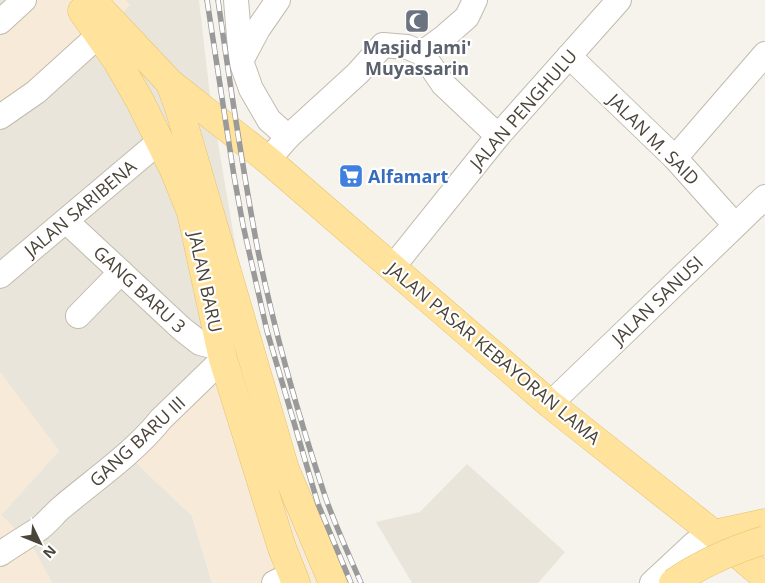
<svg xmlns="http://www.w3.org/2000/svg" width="765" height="583" font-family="'Open Sans',sans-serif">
  <rect width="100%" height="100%" fill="#f6f3ec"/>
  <g fill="#eae5da">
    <path d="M0,0H199L210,96L251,337L130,457L192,516L212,583H52L31,544L1,515L59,451L0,372Z"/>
    <path d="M467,464L565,552L538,583H412L376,522L420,512Z"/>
  </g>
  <g fill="#f7ead8">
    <path d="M36,0H126L130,5L90,48L3,130L0,126V34Z"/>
    <path d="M251,337L330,583H212L192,516L130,457Z"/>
    <path d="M0,372L59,451L1,515L31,544L52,583H0Z"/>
  </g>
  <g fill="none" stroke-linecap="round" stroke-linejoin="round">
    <defs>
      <g id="minor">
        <path d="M236,0L241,61L251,89L269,120L288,137"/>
        <path d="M0,22L24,0"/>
        <path d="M422,53L443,38L467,17L475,0"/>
        <path d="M569,56L675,158L735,225"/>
        <path d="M241,61L258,29L278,0"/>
        <path d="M0,117L36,92L100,34"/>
        <path d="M675,158L765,54"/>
        <path d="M268,160L288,137L358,73L383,45L407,47L422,53L443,84L498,136"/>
        <path d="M66,221L182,329L200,343L220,348"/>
        <path d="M392,268L498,136L619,0"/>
        <path d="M0,276L160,141"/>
        <path d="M78,316L121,272"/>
        <path d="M550,404L765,197"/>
        <path d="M0,554C13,545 26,537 39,529C47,523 54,514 61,508C95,479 133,454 161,419L223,359"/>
        <path d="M274,583L292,574"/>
        <path d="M652,583L695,543L714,534"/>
      </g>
      <g id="major">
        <path d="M92,0L170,83L268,160L550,404L714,534L765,577"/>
        <path d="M82,11L117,61L140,101L174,170L191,212L223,359L282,548L296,583"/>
        <path d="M170,83L179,108L285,469L333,583"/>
        <path d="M714,534L765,523"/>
      </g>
    </defs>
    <use href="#minor" stroke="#c2bbae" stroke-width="26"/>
    <use href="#major" stroke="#e6c16a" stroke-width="29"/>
    <use href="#minor" stroke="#fff" stroke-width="24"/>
    <use href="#major" stroke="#ffe39c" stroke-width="28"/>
    <defs>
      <g id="rail">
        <path d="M207,0L234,176L243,225L267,331L318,504L351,583"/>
        <path d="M218,0C230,84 242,167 258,251C275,334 299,418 326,499C336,527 349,555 361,583"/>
      </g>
    </defs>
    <use href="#rail" stroke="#9a9a9a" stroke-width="5.5"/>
    <use href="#rail" stroke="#fff" stroke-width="4" stroke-dasharray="11" stroke-linecap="butt"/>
    <defs>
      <path id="major-bridge" d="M673,583C702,563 732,550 765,540"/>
    </defs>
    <use href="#major-bridge" stroke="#e6c16a" stroke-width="29" stroke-linecap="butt"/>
    <use href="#major-bridge" stroke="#ffe39c" stroke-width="28"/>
  </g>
  <defs>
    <symbol id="mosque-square" viewBox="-11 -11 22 22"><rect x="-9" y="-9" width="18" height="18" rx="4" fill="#6b7280" stroke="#fff"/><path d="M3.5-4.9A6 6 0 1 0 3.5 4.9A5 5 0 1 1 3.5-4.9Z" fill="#fff"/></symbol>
    <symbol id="supermarket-square" viewBox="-11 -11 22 22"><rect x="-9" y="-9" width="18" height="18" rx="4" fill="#3f7fe0" stroke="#fff"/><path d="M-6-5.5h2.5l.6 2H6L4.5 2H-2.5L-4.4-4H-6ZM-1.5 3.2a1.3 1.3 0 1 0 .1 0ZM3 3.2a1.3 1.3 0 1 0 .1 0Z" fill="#fff"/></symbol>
  </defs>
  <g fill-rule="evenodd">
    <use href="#mosque-square" x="403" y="7" width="28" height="28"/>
    <use href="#supermarket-square" x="337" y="162" width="28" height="28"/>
  </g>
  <g text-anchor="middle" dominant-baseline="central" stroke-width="4.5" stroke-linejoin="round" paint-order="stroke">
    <g font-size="18" font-weight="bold" fill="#5b616d" stroke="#fff">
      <text x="417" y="47">Masjid Jami'<tspan x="417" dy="21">Muyassarin</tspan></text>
    </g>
    <g font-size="18" fill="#4b4439" stroke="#fff">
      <text transform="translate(523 109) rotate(-49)">JALAN PENGHULU</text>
      <text transform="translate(654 139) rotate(45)">JALAN M. SAID</text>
      <text transform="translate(80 208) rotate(-40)">JALAN SARIBENA</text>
      <text transform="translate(206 282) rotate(78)">JALAN BARU</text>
      <text transform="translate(140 289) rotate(43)">GANG BARU 3</text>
      <text transform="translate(657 300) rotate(-44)">JALAN SANUSI</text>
      <text transform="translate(494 353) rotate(40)">JALAN PASAR KEBAYORAN LAMA</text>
      <text transform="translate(137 441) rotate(-43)">GANG BARU III</text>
    </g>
    <g font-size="18" font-weight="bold" fill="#366cbe" stroke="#fff" text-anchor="start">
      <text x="368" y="176">Alfamart</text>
    </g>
  </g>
  <g transform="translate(40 543) rotate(133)" stroke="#ffffff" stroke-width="4" paint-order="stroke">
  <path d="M0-4L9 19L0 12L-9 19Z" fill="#4b4439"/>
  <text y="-8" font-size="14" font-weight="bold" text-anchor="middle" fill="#4b4439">N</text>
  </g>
</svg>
